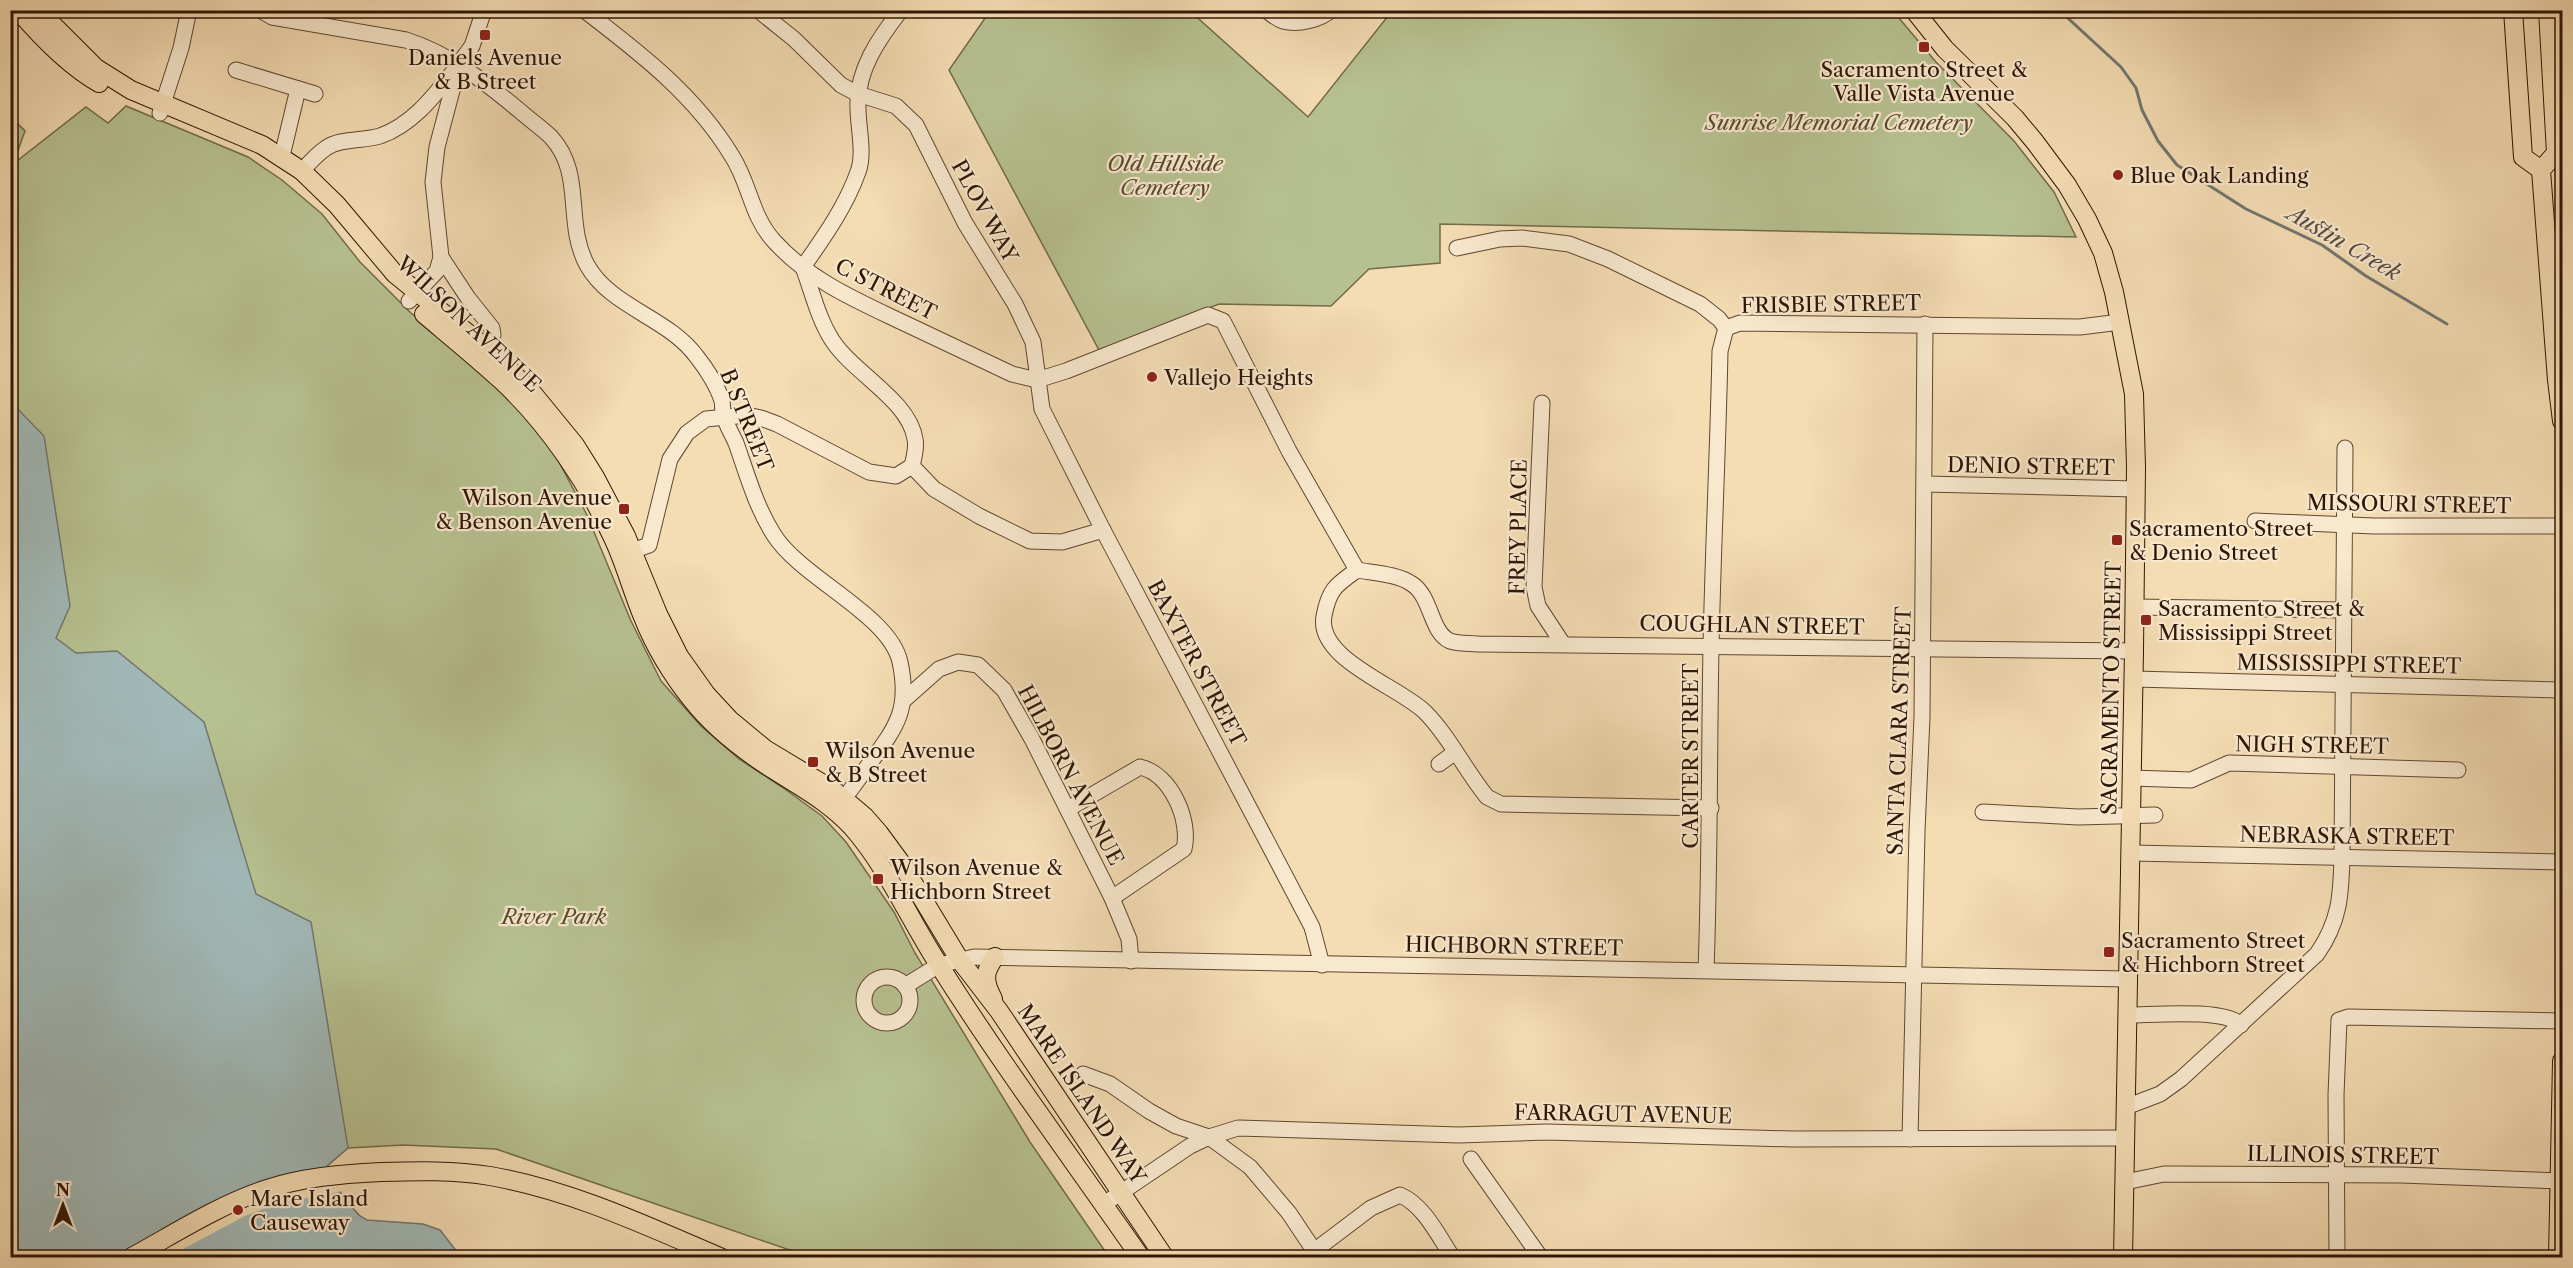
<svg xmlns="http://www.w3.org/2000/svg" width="2573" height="1268" font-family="'Libre Caslon Text',serif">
  <rect width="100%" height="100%" fill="#f4dcb3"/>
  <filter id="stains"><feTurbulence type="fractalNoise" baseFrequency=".00333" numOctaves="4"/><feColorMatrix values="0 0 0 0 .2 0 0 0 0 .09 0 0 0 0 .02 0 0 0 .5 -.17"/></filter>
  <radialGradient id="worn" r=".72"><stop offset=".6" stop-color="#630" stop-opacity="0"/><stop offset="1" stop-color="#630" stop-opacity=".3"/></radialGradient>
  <g fill="#b7c190" stroke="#736b4a" stroke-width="1.5">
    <path d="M990,11H1190L1308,117L1392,11H1893L1936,62L2014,141L2054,192L2076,237L1440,224V263L1369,269L1331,306L1219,304L1099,350L949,70Z"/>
    <path d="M126,106L248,157L282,180L322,214L360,262L411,313L507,394L549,443L587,515L631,621L661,681L701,726L739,759L782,787L822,816L846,842L894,912L915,953L1030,1142L1109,1257H810L496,1149L403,1145L348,1148L327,1166L344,1199L360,1216L298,1257L57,647L11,411V122L14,120L25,131L13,164L86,107L108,123Z"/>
  </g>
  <path fill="#a1b9b8" stroke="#737770" stroke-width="1.5" d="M10,401L44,436L70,606L56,638L76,653L117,651L204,722L256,894L311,922L348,1148L327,1166L344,1199L360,1216L367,1220L423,1224L440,1230L461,1257H11Z"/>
  <path fill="#f4dcb3" d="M331,1167L343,1191L276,1204L245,1216L166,1258L126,1257Z"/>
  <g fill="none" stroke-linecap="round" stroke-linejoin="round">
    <path stroke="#737770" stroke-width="3" d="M2059,10L2121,67L2136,88L2142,110L2158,141L2177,165L2246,209L2322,245L2366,276L2447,324"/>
    <defs>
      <g id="minor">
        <path d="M260,10L272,17L406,40C450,54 485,82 520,111C530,120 542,128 551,137C585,174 564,222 587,265C611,308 668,317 697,357C706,368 718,387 722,401C723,405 722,411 724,415C726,425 732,434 736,443C747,474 756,507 774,535C801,578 890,615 900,662C910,709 897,726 870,763C859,778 849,793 837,807"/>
        <path d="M584,10C640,53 695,95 732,156C750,184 751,216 774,241C810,281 858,301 904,323C940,340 976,357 1012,374L1037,380"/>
        <path d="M758,10L794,39L841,85L858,94L896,106L916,125L965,223L1015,304L1033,342L1042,409L1103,530L1312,927L1322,965"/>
        <path d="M1266,10C1271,14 1277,19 1283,21C1298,25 1320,20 1331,10"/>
        <path d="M236,70L315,94"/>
        <path d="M160,113L181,48L189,10"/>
        <path d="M282,156L298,89"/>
        <path d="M302,171C309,163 317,154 326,148C340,138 364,141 380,136C412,125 434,96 454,71"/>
        <path d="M1457,248L1500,239L1522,238L1569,244L1608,259L1700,304L1719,319L1726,328"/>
        <path d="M441,257L468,298L492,328L493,335L486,348"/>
        <path d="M803,267C824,237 846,206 858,172C865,153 858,128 858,108C856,71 879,38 901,10"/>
        <path d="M409,301L437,271L441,257L433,182L437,147L459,64L472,46L484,10"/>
        <path d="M1726,328L1740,323L2080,327L2120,322"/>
        <path d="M1037,380L1066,371L1208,315L1223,321L1289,451L1357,570"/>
        <path d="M1542,403L1534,587L1538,606L1563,644"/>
        <path d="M912,466L934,489L979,516L1030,541L1062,542L1103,530"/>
        <path d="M1925,484L2136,489"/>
        <path d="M2255,521L2374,526H2562"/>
        <path d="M624,554L649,545L670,459L687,433L706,419L747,415L761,418L777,424L869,472L896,476L912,466C914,457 917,448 915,439C909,400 853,373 832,340C818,318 812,291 803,267"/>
        <path d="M2135,607L2343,610"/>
        <path d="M2134,679L2562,690"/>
        <path d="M904,700L939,669L958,662L978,665L1004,690L1032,739L1112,898L1129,939L1131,961"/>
        <path d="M1439,764L1454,753"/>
        <path d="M2132,778L2191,780L2229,763L2458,770"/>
        <path d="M1711,808L1501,804L1487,797C1465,770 1449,736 1425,712C1398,686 1316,659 1324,616C1329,589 1336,585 1357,570C1374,573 1398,574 1412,584C1432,597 1430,632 1450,641C1458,644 1470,643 1478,644L2134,651"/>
        <path d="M1068,809L1140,767C1171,774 1191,820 1184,849L1112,898"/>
        <path d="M1983,812L2078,817L2155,815"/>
        <path d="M2131,853L2562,862"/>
        <path d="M1706,970C1710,862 1709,755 1711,647C1713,548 1718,450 1720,351L1726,328"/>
        <circle cx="887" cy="1000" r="23"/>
        <path d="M905,986L939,965L974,957L2128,979"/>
        <path d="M2128,1015C2153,1015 2224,1008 2241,1025"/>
        <path d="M1083,1074L1110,1084L1149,1111L1176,1126L1209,1137L1250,1167L1289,1213L1319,1258"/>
        <path d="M2126,1107L2160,1094L2181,1079L2317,954C2340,921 2341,895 2342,857L2345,448"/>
        <path d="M1910,1139L1917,831L1922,717L1925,324"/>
        <path d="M1471,1159L1541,1258"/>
        <path d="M2125,1182L2164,1174L2401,1175L2562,1181"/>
        <path d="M1104,1204L1190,1146L1209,1137L1238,1128L1459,1135L1547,1132L1793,1139L2126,1138"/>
        <path d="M1314,1251L1371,1208L1400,1195C1424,1205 1439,1237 1453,1258"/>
        <path d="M2337,1258L2336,1095L2339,1020L2348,1017L2562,1021"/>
      </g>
      <g id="major">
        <path d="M18,10C41,37 69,66 99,83"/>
        <path d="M38,10L96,68L131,90L262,145L302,171L337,205L395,274L486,348L530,390L575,445L595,477L626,536L658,614L679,656L706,694L730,720L765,749L833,790L865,817L879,833L901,863L959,959L999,1011L1165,1258"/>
        <path d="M1914,10L1945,49L2015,118L2035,142L2067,185L2087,219L2103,253L2114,292L2134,394L2136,468L2134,651L2123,1258"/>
        <path d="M2513,10L2523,157L2541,170"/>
        <path d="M2548,10L2556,153L2541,170L2557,380L2562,421"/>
        <path d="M424,314C450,336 477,358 502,381C548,424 587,482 613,538C625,563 632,591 643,617C655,647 672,675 692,700C714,728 744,751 774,770C802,788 829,802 852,827C888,868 909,919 939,965C1002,1065 1073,1160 1141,1258"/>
        <path d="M993,999C984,982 983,973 995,957"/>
        <path d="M130,1258C174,1234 217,1206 264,1190C302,1177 341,1174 381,1172C417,1171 454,1170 490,1176C571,1190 647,1226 722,1258"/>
        <path d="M2558,1258L2562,1061"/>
      </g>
    </defs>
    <use href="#minor" stroke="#604730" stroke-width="17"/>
    <use href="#major" stroke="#2f1505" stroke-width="20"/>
    <use href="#minor" stroke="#f8e8ce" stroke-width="15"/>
    <use href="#major" stroke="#f4dcb3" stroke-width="18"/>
  </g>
  <g fill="#8f2418" stroke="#f8e8ce" stroke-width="2">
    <rect x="479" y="29" width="12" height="12" rx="3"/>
    <rect x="1918" y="41" width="12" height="12" rx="3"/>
    <circle cx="2118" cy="175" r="6"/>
    <circle cx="1152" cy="377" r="6"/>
    <rect x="618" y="503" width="12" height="12" rx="3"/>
    <rect x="2111" y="534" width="12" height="12" rx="3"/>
    <rect x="2140" y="614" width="12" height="12" rx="3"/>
    <rect x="807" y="756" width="12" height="12" rx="3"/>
    <rect x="872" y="873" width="12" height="12" rx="3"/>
    <rect x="2103" y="946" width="12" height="12" rx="3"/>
    <circle cx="238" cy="1210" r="6"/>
  </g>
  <g text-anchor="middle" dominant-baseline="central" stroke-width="4.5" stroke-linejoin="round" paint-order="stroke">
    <g font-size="21" fill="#2f1505" stroke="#f8e8ce" text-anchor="start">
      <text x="485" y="57" text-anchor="middle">Daniels Avenue<tspan x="485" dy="24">&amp; B Street</tspan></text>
      <text x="1924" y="69" text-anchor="middle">Sacramento Street &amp;<tspan x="1924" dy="24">Valle Vista Avenue</tspan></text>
      <text x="2130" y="175">Blue Oak Landing</text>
      <text x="1164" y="377">Vallejo Heights</text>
      <text x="612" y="497" text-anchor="end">Wilson Avenue<tspan x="612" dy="24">&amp; Benson Avenue</tspan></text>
      <text x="2129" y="528">Sacramento Street<tspan x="2129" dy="24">&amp; Denio Street</tspan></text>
      <text x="2158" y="608">Sacramento Street &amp;<tspan x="2158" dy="24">Mississippi Street</tspan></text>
      <text x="825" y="750">Wilson Avenue<tspan x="825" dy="24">&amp; B Street</tspan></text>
      <text x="890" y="867">Wilson Avenue &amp;<tspan x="890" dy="24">Hichborn Street</tspan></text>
      <text x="2121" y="940">Sacramento Street<tspan x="2121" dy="24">&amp; Hichborn Street</tspan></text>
      <text x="250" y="1198">Mare Island<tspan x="250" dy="24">Causeway</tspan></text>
    </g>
    <g font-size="21" font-style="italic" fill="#58492f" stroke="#f8e8ce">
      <text x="1839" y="122">Sunrise Memorial Cemetery</text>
      <text x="1165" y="163">Old Hillside<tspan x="1165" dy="24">Cemetery</tspan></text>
      <text x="554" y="916">River Park</text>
    </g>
    <g font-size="21" fill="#2f1505" stroke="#f8e8ce">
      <text transform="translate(985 211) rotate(61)">PLOV WAY</text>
      <text transform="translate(886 289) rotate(27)">C STREET</text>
      <text transform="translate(1831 304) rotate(-1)">FRISBIE STREET</text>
      <text transform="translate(469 324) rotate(43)">WILSON AVENUE</text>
      <text transform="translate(747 420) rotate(68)">B STREET</text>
      <text transform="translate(2031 466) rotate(1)">DENIO STREET</text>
      <text transform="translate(2409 504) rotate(1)">MISSOURI STREET</text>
      <text transform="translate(1518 527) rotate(-89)">FREY PLACE</text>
      <text transform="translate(1752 625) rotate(1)">COUGHLAN STREET</text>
      <text transform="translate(1197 663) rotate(62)">BAXTER STREET</text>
      <text transform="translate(2349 664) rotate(1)">MISSISSIPPI STREET</text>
      <text transform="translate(2111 688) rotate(-89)">SACRAMENTO STREET</text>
      <text transform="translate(1899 731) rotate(-88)">SANTA CLARA STREET</text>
      <text transform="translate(2312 745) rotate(1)">NIGH STREET</text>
      <text transform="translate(1690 756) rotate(-90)">CARTER STREET</text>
      <text transform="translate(1071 775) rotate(62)">HILBORN AVENUE</text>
      <text transform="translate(2347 836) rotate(1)">NEBRASKA STREET</text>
      <text transform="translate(1514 946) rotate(1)">HICHBORN STREET</text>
      <text transform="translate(1082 1094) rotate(56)">MARE ISLAND WAY</text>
      <text transform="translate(1623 1114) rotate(1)">FARRAGUT AVENUE</text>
      <text transform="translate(2343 1155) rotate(1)">ILLINOIS STREET</text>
    </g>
    <g font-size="22" font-style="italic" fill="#574e44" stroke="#f8e8ce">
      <text transform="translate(2344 243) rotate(30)">Austin Creek</text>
    </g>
  </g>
  <rect width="2573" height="1268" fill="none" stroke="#f4dcb3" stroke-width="36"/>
  <rect x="12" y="12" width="2549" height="1244" fill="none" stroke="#2f1505" stroke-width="3"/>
  <rect x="18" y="18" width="2537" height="1232" fill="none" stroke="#2f1505" stroke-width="1.5"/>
  <g transform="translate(63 1205)" stroke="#f8e8ce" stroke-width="4.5" paint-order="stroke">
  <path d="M0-4.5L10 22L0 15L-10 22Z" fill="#2f1505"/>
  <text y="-9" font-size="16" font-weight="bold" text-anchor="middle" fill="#2f1505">N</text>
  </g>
  <rect width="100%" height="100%" filter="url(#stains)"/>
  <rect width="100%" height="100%" fill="url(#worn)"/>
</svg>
